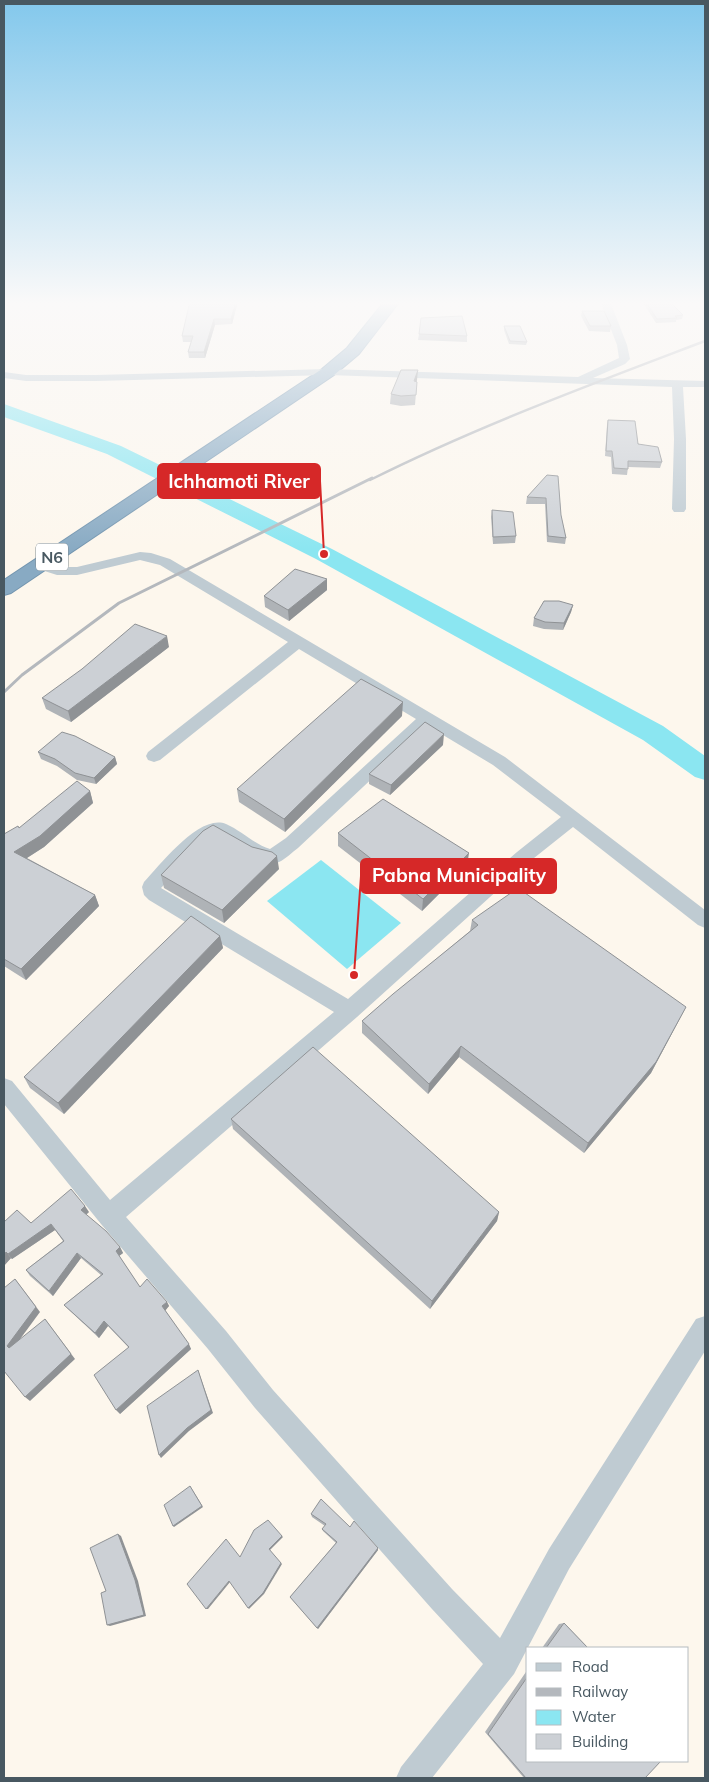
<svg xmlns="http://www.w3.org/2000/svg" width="709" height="1782" font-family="Mulish,sans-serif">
  <rect width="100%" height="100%" fill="#f4f2f2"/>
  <path fill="#fdf7ed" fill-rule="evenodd" d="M4,301H705V1778H4ZM528,1648H688V1761H528Z"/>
  <path fill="#8be6f1" d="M321,860L401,923L347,969L267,901Z"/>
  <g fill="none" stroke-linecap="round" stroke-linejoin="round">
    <path fill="#8be6f1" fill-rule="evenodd" d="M4,404L121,446L332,549L663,726L705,756V780L695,777L643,740L316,559L107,454L4,417Z"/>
    <defs>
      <path id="highway" d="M385,301H400L359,354L334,375L11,593L4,595V580L322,369L347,348Z"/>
    </defs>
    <use href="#highway" stroke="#7395af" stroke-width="2"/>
    <g fill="#bfcbd2" fill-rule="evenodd">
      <path d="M600,301H610L627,345L630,359L625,364L593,378L705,381V387H683L686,439V509L684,512H674L672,509L674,439L672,387L328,375L96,381H26L4,378V372L26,375H96L328,369L578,377L619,358L617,345Z"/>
      <path d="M140,552L151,553L170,559L505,757L705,910V928L698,925L573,827L529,862L357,1017L126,1217L226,1331L273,1390L452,1589L500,1638L549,1549L696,1319L705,1316V1351L569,1569L514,1674L432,1778H396L401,1767L483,1664L432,1609L255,1408L208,1349L101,1224L4,1104V1078L12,1081L110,1200L334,1012L149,900L144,895L142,887L144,882C161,864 200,813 226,824C242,831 254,844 270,849L286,838L416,719L299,649L160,760L154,762L148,760L146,756L148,752L288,642L160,565L140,560L77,575H57L35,568L33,565L40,561L58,567H77ZM428,726L493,765L561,817L517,852L348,999L161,888L204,843L215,836C232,839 260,871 279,862C286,859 292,852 298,848Z"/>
    </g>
    <use href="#highway" fill="#88aac3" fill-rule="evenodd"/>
    <path stroke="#b4b8bd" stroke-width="2.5" d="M370,480C478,426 592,384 705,341"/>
    <path stroke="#b4b8bd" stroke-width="3" d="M4,692L22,675L119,603L372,478"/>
  </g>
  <g fill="#afb3b7">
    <path d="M190,301H238L232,324L215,325L205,358H189L188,352L191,342H183L182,336Z"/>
    <path d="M642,301H663L664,303L683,315L682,319L676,320V322L656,323Z"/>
    <path d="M582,311L611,326L610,332L589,331L581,316Z"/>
    <path d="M504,326L527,342L526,345L509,344L504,330Z"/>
    <path d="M419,334L467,336V342L418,340Z"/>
    <path d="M417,380L415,405L401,406L390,404L391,394Z"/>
    <path d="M608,420L662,462L660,468L628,467L627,475L612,474L611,457L605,456L607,425Z"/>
    <path d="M558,476L561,515L566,538L565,544L547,542L545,504H526L527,497Z"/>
    <path d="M492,510L516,536L515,543L493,544L491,517Z"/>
    <path d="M327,579V590L289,621L265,607L264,596Z"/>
    <path d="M573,605L571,612L563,630L544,629L533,626L534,618Z"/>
    <path d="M169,647L71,722L46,709L42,698Z"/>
    <path d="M402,716L285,832L239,802L237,789Z"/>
    <path d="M443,745L390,795L369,784V774Z"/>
    <path d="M38,752L115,757L117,764L96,784L77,780L57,766L41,759Z"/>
    <path d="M90,791L93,803L44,847L27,858L95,895L99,906L26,980L4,966V834L19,828Z"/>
    <path d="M338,833L467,866L422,911L338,846Z"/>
    <path d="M279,869L224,923L164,888L161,875Z"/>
    <path d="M472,920L680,1018L651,1073L584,1153L459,1057L428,1094L362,1033V1021L470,931Z"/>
    <path d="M220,936L223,948L64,1114L30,1088L24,1077Z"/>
    <path d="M231,1119L499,1212L497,1221L430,1309L233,1129Z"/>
    <path d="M89,1212L86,1215L120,1247L123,1253L119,1256L140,1287L167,1302L169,1306L165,1310L191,1349L120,1414L128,1347L108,1326L99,1338L68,1309L64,1305L101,1275L81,1258L53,1296L30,1276L26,1270L63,1241L55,1230L12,1259L11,1258L5,1264L4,1222L31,1223Z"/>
    <path d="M311,1514L350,1527L378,1548V1550L318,1629L290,1597L336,1543L323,1531L322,1529L325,1526L312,1517Z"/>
    <path d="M564,1623L588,1648H542L559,1624Z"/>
    <path d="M528,1669V1761L645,1778H524L485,1732Z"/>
  </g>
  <g fill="#8f9295">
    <path d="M236,301H238L232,324L231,319Z"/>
    <path d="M214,319L215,325L205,358L204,352Z"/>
    <path d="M418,370L417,380L413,391L414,381Z"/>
    <path d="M327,579V590L289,621L288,610Z"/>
    <path d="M573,605L571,612L563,630L564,623Z"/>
    <path d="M167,636L169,647L71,722L68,711Z"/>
    <path d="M403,702L402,716L285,832L284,819Z"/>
    <path d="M444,734L443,745L390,795L391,785Z"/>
    <path d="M115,757L117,764L96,784L94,778Z"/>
    <path d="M90,791L93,803L44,847L19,863L14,852Z"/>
    <path d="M469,853L467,866L422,911L423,899Z"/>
    <path d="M277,856L279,869L224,923L222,910Z"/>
    <path d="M95,895L99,906L26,980L21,969Z"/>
    <path d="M220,936L223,948L64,1114L58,1103Z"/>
    <path d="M686,1007L651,1073L584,1153L588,1143Z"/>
    <path d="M461,1046L459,1057L428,1094L429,1084Z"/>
    <path d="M85,1206L89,1212L84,1216L81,1210Z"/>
    <path d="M499,1212L497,1221L430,1309L432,1301Z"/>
    <path d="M51,1224L55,1230L12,1259L8,1254Z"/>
    <path d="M120,1247L123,1253L119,1256L116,1251Z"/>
    <path d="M6,1252L11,1258L4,1266V1255Z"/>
    <path d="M77,1253L81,1258L53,1296L49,1291Z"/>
    <path d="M15,1279L40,1312L12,1350L7,1346Z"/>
    <path d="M167,1302L169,1306L165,1311L162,1306Z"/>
    <path d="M45,1319L75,1359L30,1401L25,1397Z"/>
    <path d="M104,1321L108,1326L99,1338L95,1333Z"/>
    <path d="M189,1344L191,1349L120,1414L116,1410Z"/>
    <path d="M198,1370L213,1413L189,1431L161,1458L159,1455Z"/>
    <path d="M190,1486L203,1507L174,1527L173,1526Z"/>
    <path d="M118,1534L121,1536L138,1581L146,1616L110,1626L107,1625Z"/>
    <path d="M282,1536L283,1537L270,1550L269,1549Z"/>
    <path d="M378,1548V1550L318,1629L317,1628Z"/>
    <path d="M281,1563L282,1564L264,1594L249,1609L248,1608Z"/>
    <path d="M229,1581L230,1582L208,1609H206Z"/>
  </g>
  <g fill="#ccd0d5" stroke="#8f9295">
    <path d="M190,301H236L231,319H214L204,352H188L193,336H182Z"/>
    <path d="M645,301H663L664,303L670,302L683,315L675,316L677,318L657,319Z"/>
    <path d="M582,311H604L611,326H590Z"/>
    <path d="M462,316L467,336L419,334L421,318Z"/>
    <path d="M504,326H520L527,342L510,341Z"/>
    <path d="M401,370H418L414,381L417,382L416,395L401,396L391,394Z"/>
    <path d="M608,420L635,421L638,444L658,447L662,462L628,461V469L614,468L612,451H606Z"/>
    <path d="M547,475L558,476L561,515L566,538L548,536L546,498L527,497Z"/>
    <path d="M492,510L513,512L516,536L493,537Z"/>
    <path d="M295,569L327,579L288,610L264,596Z"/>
    <path d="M544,601H559L573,605L564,623L545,622L534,618Z"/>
    <path d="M135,624L167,636L68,711L42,698L82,669Z"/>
    <path d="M361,679L403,702L284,819L237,789Z"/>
    <path d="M425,722L444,734L391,785L369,774Z"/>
    <path d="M62,732L75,736L115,757L94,778L75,773L55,759L38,752Z"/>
    <path d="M77,781L90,791L40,836L14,852L95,895L21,969L4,959V834L18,826L19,828Z"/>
    <path d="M383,799L469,853L423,899L338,833Z"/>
    <path d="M213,825L252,847L272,852L277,856L222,910L161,875L203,831Z"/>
    <path d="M518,888L686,1007L656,1062L588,1143L461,1046L429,1084L362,1021L393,994L478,925L472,920Z"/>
    <path d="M191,916L220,936L58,1103L24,1077Z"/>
    <path d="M313,1047L499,1212L432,1301L231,1119Z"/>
    <path d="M71,1189L85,1206L81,1210L106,1231L120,1247L116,1251L140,1287L147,1279L167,1302L162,1306L189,1344L116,1410L94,1375L129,1347L104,1321L95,1333L64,1305L103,1274L77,1253L49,1291L26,1270L64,1241L51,1224L8,1254L6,1252L4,1255V1222L17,1210L31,1223Z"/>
    <path d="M15,1279L36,1307L7,1346L9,1348L45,1319L71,1354L25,1397L4,1371V1288Z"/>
    <path d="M198,1370L211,1410L187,1428L159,1455L147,1406Z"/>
    <path d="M190,1486L202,1506L173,1526L164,1505Z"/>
    <path d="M321,1499L350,1527L354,1521L378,1548L317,1628L290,1597L337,1542L322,1529L326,1524L311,1514Z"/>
    <path d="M268,1520L282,1536L269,1549L281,1563L263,1593L248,1608L229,1581L206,1609L187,1584L226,1539L240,1557L254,1530Z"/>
    <path d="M118,1534L135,1580L144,1615L107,1625L101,1593L106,1591L90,1548Z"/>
    <path d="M564,1623L588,1648H546Z"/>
    <path d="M528,1676V1761H661L645,1778H526L488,1734Z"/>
  </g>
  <linearGradient id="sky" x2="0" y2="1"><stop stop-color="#83c8ec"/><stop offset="0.55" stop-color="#faf9f9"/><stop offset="1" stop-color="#faf9f9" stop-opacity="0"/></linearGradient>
  <rect width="709" height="551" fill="url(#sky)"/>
  <g text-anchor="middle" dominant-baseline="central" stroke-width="5" stroke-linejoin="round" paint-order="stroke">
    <rect fill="#fff" stroke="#7f8a90" stroke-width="1" x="36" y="543.5" width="32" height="27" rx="4"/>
    <g font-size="16" font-weight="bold" fill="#485861">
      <text x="52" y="557">N6</text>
    </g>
  </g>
  <path fill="none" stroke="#d62828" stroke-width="2" d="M324 554L320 481M354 975L361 876"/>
  <g fill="#d62828" stroke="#fff" stroke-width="2">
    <circle cx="324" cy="554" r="5"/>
    <circle cx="354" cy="975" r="5"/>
  </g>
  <g fill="#d62828" stroke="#d62828" stroke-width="2">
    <rect x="158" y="464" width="162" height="34" rx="5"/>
    <rect x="361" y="859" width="195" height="34" rx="5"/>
  </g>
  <g font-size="19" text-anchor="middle" font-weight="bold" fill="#fff">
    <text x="239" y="488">Ichhamoti River</text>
    <text x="459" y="882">Pabna Municipality</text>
  </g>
  <rect width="709" height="1782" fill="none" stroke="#485861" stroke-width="10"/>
  <rect x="526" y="1647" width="162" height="115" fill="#ffffff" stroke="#b6bcc0"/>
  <rect x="536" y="1663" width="25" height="8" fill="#bfcbd2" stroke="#b6bcc0"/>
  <text x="572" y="1672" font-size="15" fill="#485861">Road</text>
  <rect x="536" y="1688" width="25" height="8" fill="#b4b8bd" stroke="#b6bcc0"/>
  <text x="572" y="1697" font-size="15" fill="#485861">Railway</text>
  <rect x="536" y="1710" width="25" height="15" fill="#8be6f1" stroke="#b6bcc0"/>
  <text x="572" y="1722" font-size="15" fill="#485861">Water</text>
  <rect x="536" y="1734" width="25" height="15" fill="#ccd0d5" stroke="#b6bcc0"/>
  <text x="572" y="1747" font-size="15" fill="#485861">Building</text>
</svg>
